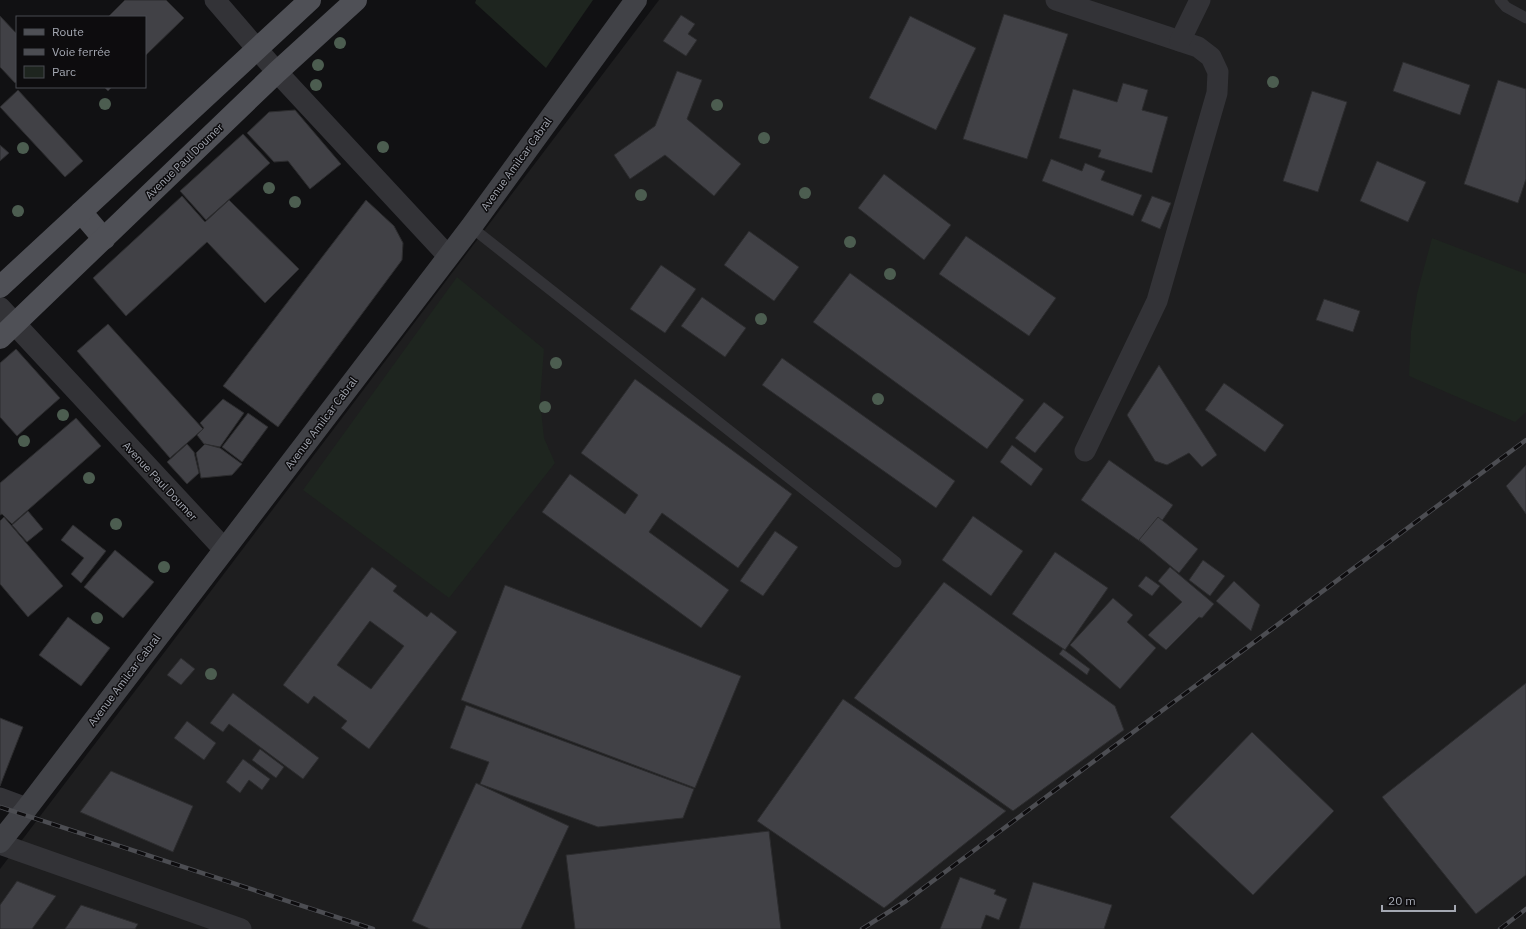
<svg xmlns="http://www.w3.org/2000/svg" width="1526" height="929" font-family="'IBM Plex Sans',sans-serif">
  <rect width="100%" height="100%" fill="#111113"/>
  <path fill="#1e1e1f" d="M659,0H1526V929H0V869Z"/>
  <g fill="#1e251f">
    <path d="M476,0H593L546,68L475,3Z"/>
    <path d="M1432,238L1526,274V412L1515,422L1409,376L1411,331L1417,294Z"/>
    <path d="M457,277L544,349L540,401L544,438L555,463L449,598L303,490Z"/>
  </g>
  <g fill="#414146" stroke="#2c2c2e" fill-rule="evenodd">
    <path d="M125,0H166L184,18L145,56V17H108Z"/>
    <path d="M1004,14L1068,34L1027,159L963,139Z"/>
    <path d="M681,15L695,24L688,34L697,40L686,56L663,41Z"/>
    <path d="M0,16L17,34V81L15,83L0,67Z"/>
    <path d="M910,16L976,48L936,130L869,98Z"/>
    <path d="M1403,62L1470,85L1460,115L1393,91Z"/>
    <path d="M677,71L702,80L687,119L741,164L714,196L665,155L630,179L614,155L655,126Z"/>
    <path d="M1498,80L1526,89V179L1518,203L1464,184Z"/>
    <path d="M1123,83L1148,90L1142,110L1168,117L1152,173L1098,157L1101,150L1059,138L1073,89L1117,102Z"/>
    <path d="M104,87H112L108,91Z"/>
    <path d="M18,90L83,161L65,177L0,107Z"/>
    <path d="M1312,91L1347,102L1318,192L1283,181Z"/>
    <path d="M295,110L341,164L310,189L288,161L274,162L247,133L269,112Z"/>
    <path d="M243,134L270,163L206,220L180,191Z"/>
    <path d="M0,145L9,153L0,161Z"/>
    <path d="M1051,159L1082,171L1085,163L1105,171L1101,180L1142,195L1133,216L1042,181Z"/>
    <path d="M1377,161L1426,182L1408,222L1360,201Z"/>
    <path d="M884,174L951,225L924,260L858,208Z"/>
    <path d="M182,196L205,222L229,200L299,269L265,303L207,242L126,316L93,278Z"/>
    <path d="M1152,196L1171,203L1160,229L1141,221Z"/>
    <path d="M366,200L394,226L403,243L402,260L278,427L223,386Z"/>
    <path d="M749,231L799,267L774,301L724,265Z"/>
    <path d="M966,236L1056,298L1029,336L939,274Z"/>
    <path d="M661,265L696,289L665,333L630,309Z"/>
    <path d="M850,273L1024,400L987,449L813,322Z"/>
    <path d="M702,297L746,328L725,357L681,326Z"/>
    <path d="M1324,299L1360,311L1353,332L1316,320Z"/>
    <path d="M108,324L203,429L170,458L77,351Z"/>
    <path d="M16,349L60,398L17,436L0,417V363Z"/>
    <path d="M782,358L955,481L936,508L762,385Z"/>
    <path d="M1159,365L1217,455L1202,467L1189,453L1167,465L1155,461L1127,415Z"/>
    <path d="M635,379L792,494L738,568L662,513L649,532L729,590L701,628L542,512L570,474L625,514L638,495L581,453Z"/>
    <path d="M1224,383L1284,425L1265,452L1205,410Z"/>
    <path d="M223,399L244,413L220,447L204,444L197,435L204,428L200,423Z"/>
    <path d="M1044,402L1064,417L1035,453L1015,438Z"/>
    <path d="M248,413L268,427L242,462L222,447Z"/>
    <path d="M76,418L101,446L12,524L2,514L0,515V483Z"/>
    <path d="M187,444L194,452L199,473L187,484L167,462Z"/>
    <path d="M205,444L220,448L242,464L232,475L201,478L196,453Z"/>
    <path d="M1012,445L1043,469L1031,486L1000,462Z"/>
    <path d="M1109,460L1173,505L1145,545L1081,500Z"/>
    <path d="M1526,465V514L1506,486Z"/>
    <path d="M28,511L43,529L27,542L12,525Z"/>
    <path d="M973,516L1023,551L991,596L942,560Z"/>
    <path d="M4,517L63,586L28,617L0,584V521Z"/>
    <path d="M1158,517L1198,549L1179,573L1139,540Z"/>
    <path d="M73,525L106,551L81,583L71,574L84,558L61,540Z"/>
    <path d="M775,531L798,547L763,596L740,581Z"/>
    <path d="M115,550L154,582L123,618L84,587Z"/>
    <path d="M1055,552L1108,588L1065,650L1012,614Z"/>
    <path d="M1203,560L1225,576L1210,596L1189,580Z"/>
    <path d="M372,567L397,586L393,591L427,617L431,612L457,632L369,749L341,728L347,721L314,696L308,704L283,685ZM370,621L404,646L371,689L337,665Z"/>
    <path d="M1170,567L1214,604L1202,618L1199,617L1166,650L1148,635L1182,602L1158,581Z"/>
    <path d="M1146,576L1160,586L1152,596L1138,586Z"/>
    <path d="M1234,581L1260,605L1251,631L1216,601Z"/>
    <path d="M944,582L1115,706L1124,730L1013,811L854,698Z"/>
    <path d="M505,585L741,676L695,788L461,700Z"/>
    <path d="M1113,598L1133,615L1127,622L1156,648L1120,689L1070,645Z"/>
    <path d="M68,617L110,648L81,686L39,655Z"/>
    <path d="M1063,649L1090,669L1087,675L1059,654Z"/>
    <path d="M181,658L195,669L181,685L167,675Z"/>
    <path d="M1526,683V875L1476,914L1382,797Z"/>
    <path d="M233,693L319,758L303,779L229,724L223,732L210,723Z"/>
    <path d="M843,699L1006,811L884,908L757,821Z"/>
    <path d="M466,705L694,789L683,818L598,827L480,784L489,762L450,748Z"/>
    <path d="M0,718L23,727L0,786Z"/>
    <path d="M187,721L216,743L204,760L174,738Z"/>
    <path d="M1252,732L1334,811L1253,895L1170,817Z"/>
    <path d="M260,749L284,767L276,778L252,760Z"/>
    <path d="M243,759L270,779L262,790L249,780L240,793L226,782Z"/>
    <path d="M111,771L193,806L173,852L80,812Z"/>
    <path d="M476,783L569,826L521,929H430L412,921Z"/>
    <path d="M769,831L781,929H575L566,855Z"/>
    <path d="M960,877L996,890L994,894L1007,899L999,920L986,915L981,929H940Z"/>
    <path d="M17,881L56,896L32,929H0V905Z"/>
    <path d="M1033,882L1112,905L1104,929H1019Z"/>
    <path d="M81,905L138,924L135,929H65Z"/>
  </g>
  <g fill="none" stroke-linecap="round" stroke-linejoin="round">
    <g stroke="#333337" stroke-width="11">
      <path d="M1500,0L1506,7L1526,18"/>
      <path d="M471,227L896,562"/>
    </g>
    <g stroke="#333337" stroke-width="21">
      <path d="M215,0L277,72L448,256"/>
      <path d="M1056,0L1198,47L1211,57L1218,72L1217,93L1157,301L1085,451"/>
      <path d="M1180,41L1200,0"/>
      <path d="M0,798L27,808"/>
      <path d="M0,844L241,929"/>
    </g>
    <path stroke="#333337" stroke-width="22" d="M0,308L224,549"/>
    <path stroke="#414247" stroke-width="22" d="M0,842L27,808L471,227L636,0"/>
    <g stroke="#4f5056" stroke-width="22">
      <path d="M81,212L104,239"/>
      <path d="M0,287L310,0"/>
      <path d="M0,338L277,72L356,0"/>
    </g>
    <defs>
      <g id="rail">
        <path d="M0,807L373,929"/>
        <path d="M862,929L906,901L1526,440"/>
        <path d="M1500,929L1526,909"/>
      </g>
    </defs>
    <use href="#rail" stroke="#4c4d52" stroke-width="4.5"/>
    <use href="#rail" stroke="#0d0c0e" stroke-width="3" stroke-dasharray="9" stroke-linecap="butt"/>
  </g>
  <g fill="#4c5d50">
    <circle cx="340" cy="43" r="6"/>
    <circle cx="318" cy="65" r="6"/>
    <circle cx="1273" cy="82" r="6"/>
    <circle cx="316" cy="85" r="6"/>
    <circle cx="105" cy="104" r="6"/>
    <circle cx="717" cy="105" r="6"/>
    <circle cx="764" cy="138" r="6"/>
    <circle cx="383" cy="147" r="6"/>
    <circle cx="23" cy="148" r="6"/>
    <circle cx="269" cy="188" r="6"/>
    <circle cx="805" cy="193" r="6"/>
    <circle cx="641" cy="195" r="6"/>
    <circle cx="295" cy="202" r="6"/>
    <circle cx="18" cy="211" r="6"/>
    <circle cx="850" cy="242" r="6"/>
    <circle cx="890" cy="274" r="6"/>
    <circle cx="761" cy="319" r="6"/>
    <circle cx="556" cy="363" r="6"/>
    <circle cx="878" cy="399" r="6"/>
    <circle cx="545" cy="407" r="6"/>
    <circle cx="63" cy="415" r="6"/>
    <circle cx="24" cy="441" r="6"/>
    <circle cx="89" cy="478" r="6"/>
    <circle cx="116" cy="524" r="6"/>
    <circle cx="164" cy="567" r="6"/>
    <circle cx="97" cy="618" r="6"/>
    <circle cx="211" cy="674" r="6"/>
  </g>
  <g text-anchor="middle" dominant-baseline="central" stroke-width="3" stroke-linejoin="round" paint-order="stroke">
    <g font-size="11" fill="#a4a8b2" stroke="#0d0c0e">
      <text transform="translate(184 161) rotate(-44)">Avenue Paul Doumer</text>
      <text transform="translate(516 164) rotate(-54)">Avenue Amilcar Cabral</text>
      <text transform="translate(321 423) rotate(-53)">Avenue Amilcar Cabral</text>
      <text transform="translate(160 481) rotate(47)">Avenue Paul Doumer</text>
      <text transform="translate(124 680) rotate(-53)">Avenue Amilcar Cabral</text>
    </g>
  </g>
  <rect x="16" y="16" width="130" height="72" fill="#0d0c0e" stroke="#494a50"/>
  <rect x="24" y="29" width="20" height="6" fill="#4f5056" stroke="#494a50"/>
  <text x="52" y="36" font-size="12" fill="#a4a8b2">Route</text>
  <rect x="24" y="49" width="20" height="6" fill="#4c4d52" stroke="#494a50"/>
  <text x="52" y="56" font-size="12" fill="#a4a8b2">Voie ferrée</text>
  <rect x="24" y="66" width="20" height="12" fill="#1e251f" stroke="#494a50"/>
  <text x="52" y="76" font-size="12" fill="#a4a8b2">Parc</text>
  <path d="M1382 905v6h73v-6" fill="none" stroke="#a4a8b2" stroke-width="2"/>
  <text x="1388" y="905" font-size="12" fill="#a4a8b2" stroke="#0d0c0e" stroke-width="3" paint-order="stroke">20 m</text>
</svg>
